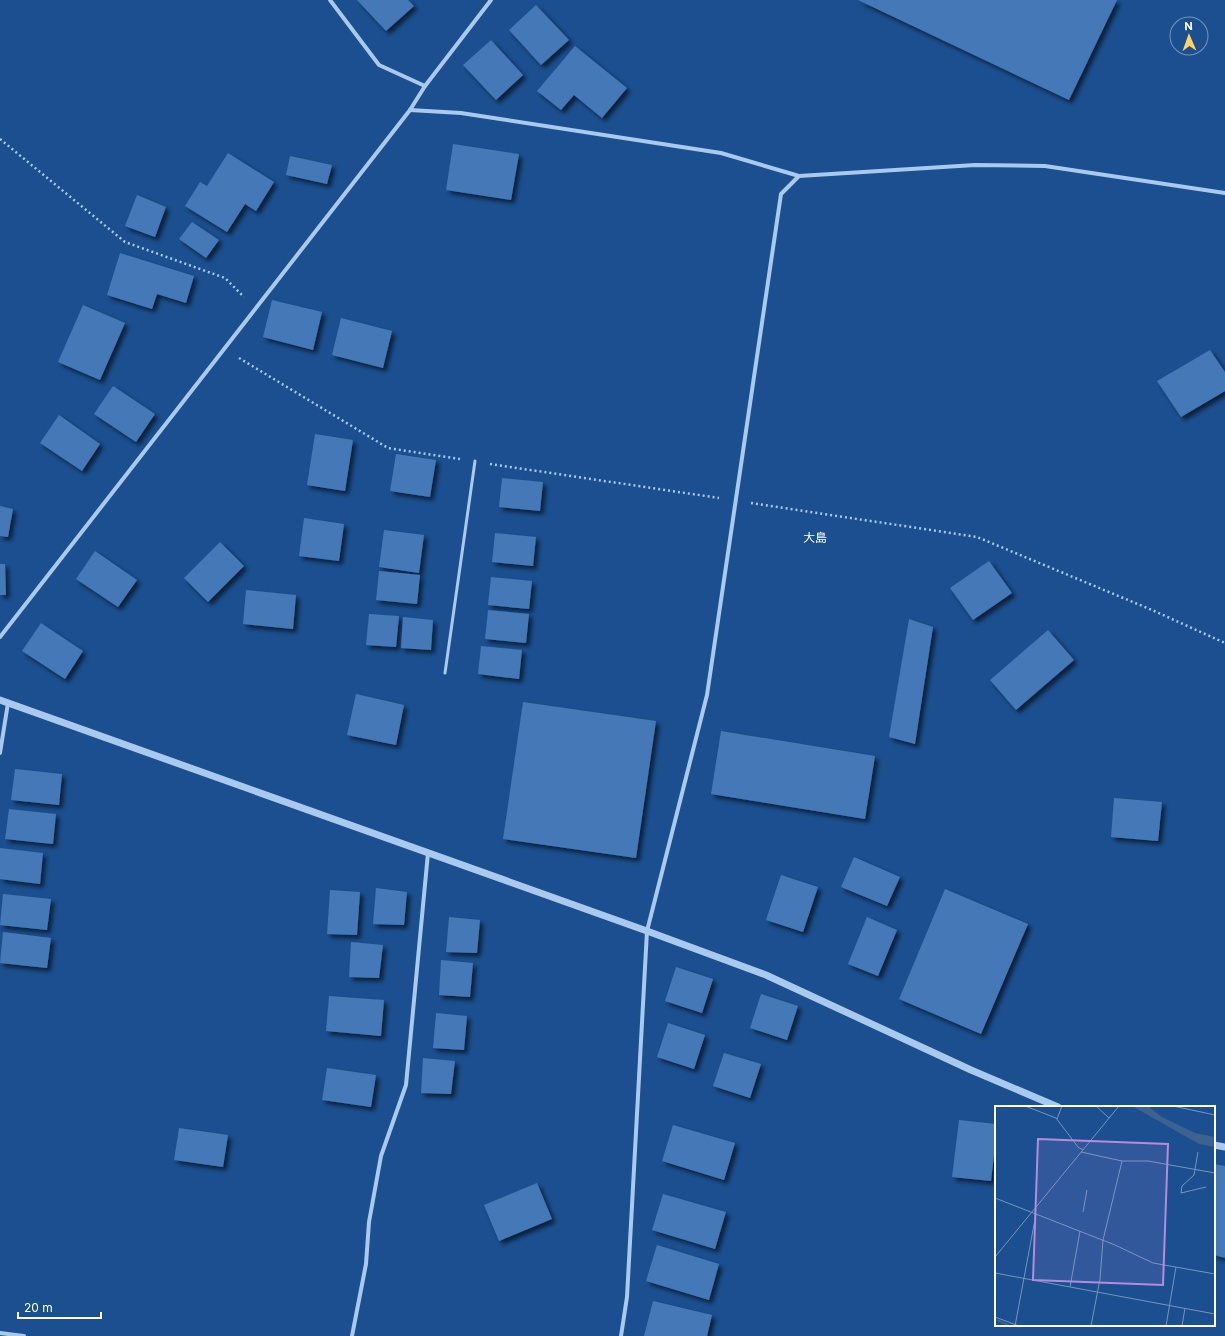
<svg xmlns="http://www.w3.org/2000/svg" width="1225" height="1336" font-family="Inter,'Noto Sans JP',sans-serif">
  <defs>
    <filter id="shadow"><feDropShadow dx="3.5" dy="3.5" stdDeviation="2" flood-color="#0009"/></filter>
  </defs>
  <rect width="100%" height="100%" fill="#1b4f8f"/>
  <g fill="#4478b7" filter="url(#shadow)">
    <path d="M357,0H408L414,6L386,31Z"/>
    <path d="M858,0H1117L1069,100Z"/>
    <path d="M536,5L569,40L541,65L509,30Z"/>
    <path d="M491,40L523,75L496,100L463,65Z"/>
    <path d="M575,46L627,88L602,118L574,95L561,110L537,91Z"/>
    <path d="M453,144L519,154L511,200L446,190Z"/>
    <path d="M228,153L274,182L256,211L245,204L227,232L185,206L200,182L207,186Z"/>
    <path d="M290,156L332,165L327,184L286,175Z"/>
    <path d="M137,195L166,207L155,237L125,226Z"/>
    <path d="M192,222L219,240L206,258L179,239Z"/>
    <path d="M120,253L194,276L186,303L157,294L152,309L107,295Z"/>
    <path d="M272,300L322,312L313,350L263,337Z"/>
    <path d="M83,305L125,323L100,380L58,362Z"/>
    <path d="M341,318L392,331L383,368L332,355Z"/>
    <path d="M1210,350L1225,372V391L1181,417L1157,381Z"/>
    <path d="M113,386L155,414L136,442L94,414Z"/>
    <path d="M59,415L100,444L82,471L40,443Z"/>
    <path d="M315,434L353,440L345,491L307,485Z"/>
    <path d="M396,454L436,460L430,497L390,491Z"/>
    <path d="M502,478L543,482L540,511L499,507Z"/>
    <path d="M0,506L13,509L8,537L0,536Z"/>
    <path d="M304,518L344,524L339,561L299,556Z"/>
    <path d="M384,530L424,535L419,573L379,567Z"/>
    <path d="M495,533L536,537L533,566L492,562Z"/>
    <path d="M220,542L244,566L208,602L184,578Z"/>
    <path d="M95,551L137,580L118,607L76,579Z"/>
    <path d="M989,561L1012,593L973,620L950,588Z"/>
    <path d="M0,564H5L6,595H0Z"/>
    <path d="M379,571L420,575L417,604L376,600Z"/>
    <path d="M491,577L532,581L529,609L488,605Z"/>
    <path d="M246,590L296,595L293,629L243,624Z"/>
    <path d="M488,610L529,614L526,643L485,639Z"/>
    <path d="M369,614L399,616L396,647L366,645Z"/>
    <path d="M403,617L433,620L431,650L401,648Z"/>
    <path d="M909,619L933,627L915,744L889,737Z"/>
    <path d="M41,623L83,651L65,679L22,651Z"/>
    <path d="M1048,630L1074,660L1016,710L990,680Z"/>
    <path d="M481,646L522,650L519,679L478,674Z"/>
    <path d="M356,694L404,705L396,745L347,735Z"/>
    <path d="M523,702L656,721L636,858L503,839Z"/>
    <path d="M721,731L875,756L865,819L711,794Z"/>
    <path d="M15,769L62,774L59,805L11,800Z"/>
    <path d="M1114,798L1162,802L1158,841L1111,837Z"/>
    <path d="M9,809L56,814L53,844L5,839Z"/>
    <path d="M0,848L43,853L40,884L0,879Z"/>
    <path d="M854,857L900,877L887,906L841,887Z"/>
    <path d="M781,875L818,887L803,932L766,920Z"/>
    <path d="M376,888L407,892L404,925L373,924Z"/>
    <path d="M945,889L1028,924L981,1034L899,999Z"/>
    <path d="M330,890L360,892L357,935L327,934Z"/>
    <path d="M3,894L51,899L47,930L0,925Z"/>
    <path d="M449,917L480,920L477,953L446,952Z"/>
    <path d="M867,917L897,930L878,976L848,964Z"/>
    <path d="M3,932L51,938L47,968L0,963Z"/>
    <path d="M351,942L383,945L379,978L349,977Z"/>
    <path d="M441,960L473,963L470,997L439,995Z"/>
    <path d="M676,967L713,979L702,1013L665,1001Z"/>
    <path d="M761,994L798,1006L787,1040L750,1028Z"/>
    <path d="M329,996L384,1000L381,1036L326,1031Z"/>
    <path d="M436,1013L467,1016L464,1050L433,1048Z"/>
    <path d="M668,1023L705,1035L694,1069L657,1057Z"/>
    <path d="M724,1053L761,1064L750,1098L713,1086Z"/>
    <path d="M423,1058L455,1061L451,1094L421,1093Z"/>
    <path d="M327,1068L376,1075L371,1107L322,1100Z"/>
    <path d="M959,1120L996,1124V1137L991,1181L952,1177Z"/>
    <path d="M673,1125L735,1143L724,1180L662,1161Z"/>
    <path d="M179,1128L228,1135L223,1167L174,1160Z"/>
    <path d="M1214,1164L1225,1166V1258L1214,1255Z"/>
    <path d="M537,1183L552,1219L499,1241L484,1205Z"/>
    <path d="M663,1194L726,1212L715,1249L652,1230Z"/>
    <path d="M657,1245L719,1264L709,1300L646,1281Z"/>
    <path d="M653,1301L712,1315L707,1336H644Z"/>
  </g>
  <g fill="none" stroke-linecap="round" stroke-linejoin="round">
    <g stroke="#a9c9ee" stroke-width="2.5" stroke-dasharray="2 3" stroke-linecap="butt">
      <path d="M0,139L125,242L225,278L244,297"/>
      <path d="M239,358L388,448L460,459"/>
      <path d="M490,464L719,498"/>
      <path d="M751,503L977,537L1152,610L1225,643"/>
    </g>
    <path stroke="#a9c9ee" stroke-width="3" d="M445,673L475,461"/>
    <g stroke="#a9c9ee" stroke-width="4">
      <path d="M330,0L379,65L425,86"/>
      <path d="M410,110L461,113L721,153L799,176L975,165L1045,166L1225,193"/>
      <path d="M0,637L410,110L425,86L491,0"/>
      <path d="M0,753L8,703"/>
      <path d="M0,1333L24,1336"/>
      <path d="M352,1336L366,1264L369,1222L381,1156L406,1085L428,853"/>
      <path d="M621,1336L627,1297L647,931L707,695L781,194L799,176"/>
    </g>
    <g stroke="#a9c9ee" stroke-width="7">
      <path d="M0,700L647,931L766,975L971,1070L1058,1107"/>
      <path d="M1214,1145L1225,1147"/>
    </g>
  </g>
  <g text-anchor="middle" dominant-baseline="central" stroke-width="4" stroke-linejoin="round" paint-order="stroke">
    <g font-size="12" fill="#fff" stroke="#1b4f8f">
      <text x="815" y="537">大島</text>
    </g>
  </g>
  <g transform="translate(995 1106)">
    <rect width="220" height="220" fill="#1b4f8f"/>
    <path d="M137,0H153L167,11L200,27L220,31V41L204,38Z" fill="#3c6290"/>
    <path fill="none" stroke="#3c6290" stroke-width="2" d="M2,214L15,220"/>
    <path fill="none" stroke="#7695bc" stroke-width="1" d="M30,0L61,12L83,41L88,44M101,0L114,12M178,0L220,9M62,13L67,0M86,46L127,55H153L220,67M203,46L199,69L187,80L186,87L211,81M0,92L120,139L158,157L220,168M88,106L92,84M0,151L124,0M0,167L220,208M75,181L85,125M0,211L24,220M20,220L41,108M96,220L105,173L108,134L127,55M171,220L181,161M187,220L190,202"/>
    <path fill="#b68bdc" fill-opacity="0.15" stroke="#b68bdc" stroke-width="2" d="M43,33L173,38L168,179L38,174Z"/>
    <rect width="220" height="220" fill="none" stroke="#fff" stroke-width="2"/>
  </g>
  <g transform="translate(1189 36) rotate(358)"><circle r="19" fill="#1b4f8f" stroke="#7695bc"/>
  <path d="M0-3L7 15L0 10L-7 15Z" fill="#ffd166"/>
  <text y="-6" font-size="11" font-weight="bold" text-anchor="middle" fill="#ffffff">N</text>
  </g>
  <path d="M18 1312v6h83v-6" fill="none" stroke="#ffffff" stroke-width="2"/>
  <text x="24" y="1312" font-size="12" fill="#ffffff" stroke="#1b4f8f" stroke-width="3" paint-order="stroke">20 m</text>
</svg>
